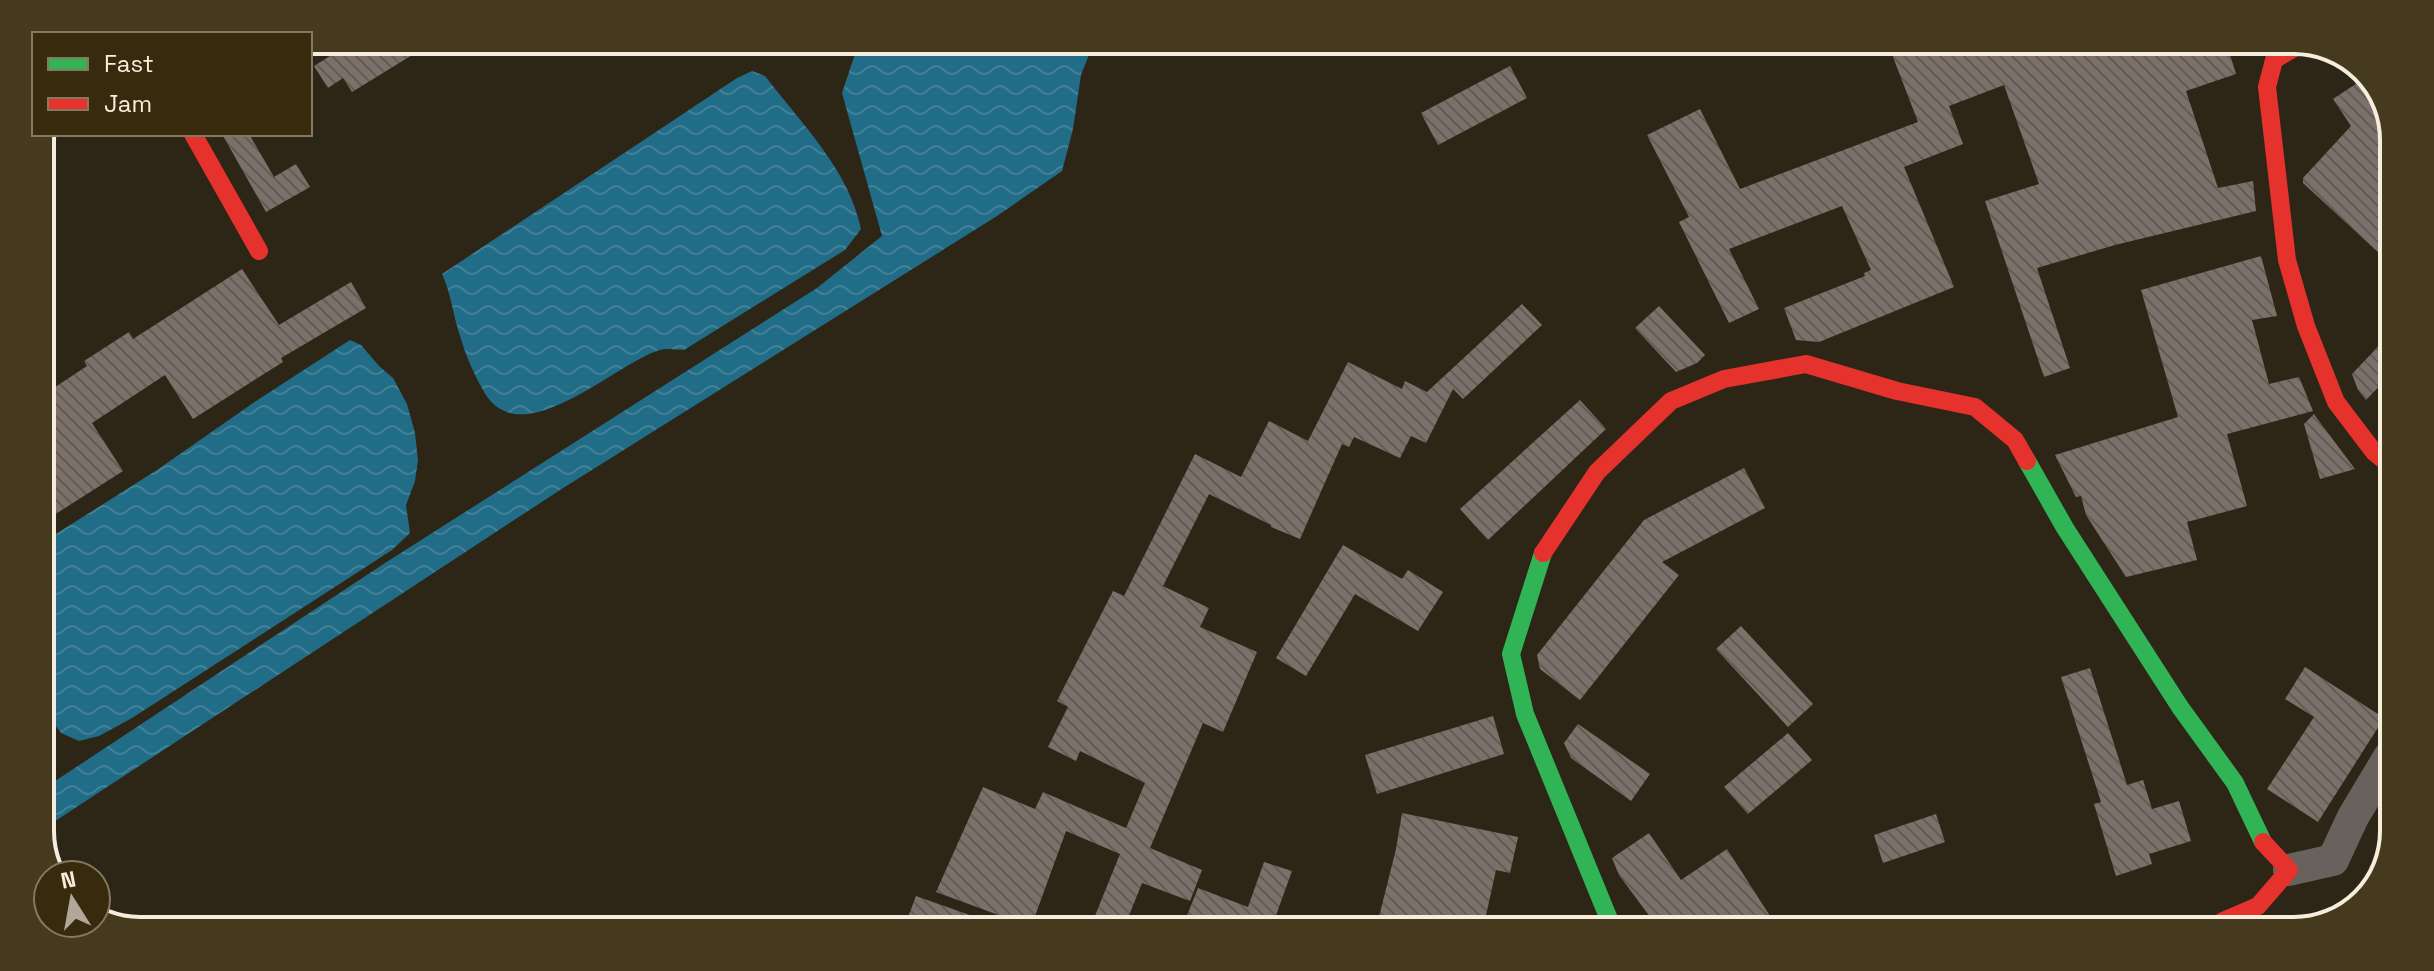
<svg xmlns="http://www.w3.org/2000/svg" width="2434" height="971" font-family="'Space Grotesk',sans-serif">
  <defs>
    <pattern id="water-waves" width="16" height="10" patternUnits="userSpaceOnUse" patternTransform="scale(2)"><rect width="16" height="10" fill="#216c86"/><path d="M0 5q4-4 8 0t8 0" fill="none" stroke="#428197"/></pattern>
    <pattern id="building-back-hatch" width="6" height="6" patternUnits="userSpaceOnUse" patternTransform="scale(2)"><rect width="6" height="6" fill="#7c716a"/><path d="M-1 5l2 2M0 0l6 6M5-1l2 2" fill="none" stroke="#635c56"/></pattern>
  </defs>
  <rect width="100%" height="100%" fill="#2d2617"/>
  <g fill="url(#water-waves)">
    <path d="M863,42H1102L1090,52L1081,75L1073,129L1062,171L997,216L560,490L40,831V791L385,563L817,288L882,236L842,93L855,54Z"/>
    <path d="M752,71L765,76C801,123 849,170 861,229L845,250L684,350C677,350 667,348 660,350C615,363 519,458 483,390C474,374 466,356 461,339C453,317 452,296 442,274L737,78Z"/>
    <path d="M350,340L361,345L379,366L393,378L407,404L415,433L418,460L415,481L406,505L410,533L392,550L132,718L99,736L79,741L61,733L40,705V544L157,470L256,401Z"/>
  </g>
  <g fill="url(#building-back-hatch)">
    <path d="M354,41H435L352,92L343,78L328,88L314,66Z"/>
    <path d="M1888,44L2227,45L2236,74L2186,91L2218,188L2253,181L2256,211L2115,245L2037,268L2070,368L2044,377L1985,201L2039,184L2004,85L1949,106L1963,144L1904,167L1954,287L1819,342L1796,340L1784,308L1865,276L1864,273L1871,270L1842,206L1729,249L1759,309L1729,323L1679,222L1689,217L1647,135L1700,109L1740,189L1918,122Z"/>
    <path d="M1510,66L1527,98L1438,145L1421,113Z"/>
    <path d="M2368,76L2374,80L2394,133L2393,266L2303,183V178L2351,126L2333,99Z"/>
    <path d="M222,134H249L274,177L296,164L310,187L266,212Z"/>
    <path d="M2261,256L2277,316L2252,320L2269,384L2299,377L2313,411L2227,434L2247,506L2187,522L2197,560L2126,577L2086,515L2081,496L2076,497L2055,455L2178,417L2141,290Z"/>
    <path d="M242,269L279,325L351,282L366,308L281,358L283,362L193,419L165,375L92,423L123,471L40,524V397L87,366L84,361L129,332L133,339Z"/>
    <path d="M1522,304L1542,325L1463,399L1453,389L1426,443L1411,436L1400,458L1354,437L1349,447L1342,444L1300,539L1271,527V525L1209,494L1163,586L1209,608L1200,627L1257,652L1223,732L1203,723L1150,848L1202,870L1190,901L1142,883L1124,928H1090L1120,854L1066,831L1031,927L936,892L983,787L1035,809L1043,792L1126,828L1145,783L1080,751L1076,761L1048,747L1068,707L1057,701L1113,591L1124,596L1195,454L1241,477L1269,421L1308,441L1348,362L1402,389L1405,381L1427,392Z"/>
    <path d="M1659,306L1705,355L1697,363L1676,372L1635,328Z"/>
    <path d="M2392,332V373L2366,400L2358,390L2352,374Z"/>
    <path d="M1580,400L1606,429L1488,540L1460,509Z"/>
    <path d="M2314,414L2316,417L2355,469L2320,479L2304,424Z"/>
    <path d="M1744,468L1765,508L1662,562L1679,575L1580,700L1540,669L1537,655L1644,520Z"/>
    <path d="M1343,545L1402,579L1408,570L1443,592L1418,631L1355,594L1306,676L1276,658Z"/>
    <path d="M1741,626L1813,704L1788,727L1716,649Z"/>
    <path d="M2305,667L2384,718L2318,822L2267,789L2314,717L2285,699Z"/>
    <path d="M2090,668L2127,785L2143,780L2152,809L2179,801L2191,841L2149,854L2152,864L2116,876L2094,804L2101,802L2061,677Z"/>
    <path d="M1493,716L1504,754L1377,794L1365,755Z"/>
    <path d="M1578,724L1650,774L1631,801L1571,758L1564,743Z"/>
    <path d="M1788,733L1812,760L1748,814L1724,787Z"/>
    <path d="M1402,813L1518,837L1510,873L1496,870L1483,929H1376L1396,849Z"/>
    <path d="M1936,814L1945,842L1883,863L1874,835Z"/>
    <path d="M1649,833L1681,880L1727,849L1779,930L1659,929L1619,875L1612,858Z"/>
    <path d="M1264,862L1292,871L1275,918L1297,926L1296,928H1182L1198,888L1248,907Z"/>
    <path d="M916,896L995,924L994,928H904Z"/>
  </g>
  <g fill="none" stroke-linecap="round" stroke-linejoin="round">
    <path stroke="#67625d" stroke-width="32" d="M2289,870L2333,860L2353,817L2389,757"/>
    <g stroke="#30b455" stroke-width="18">
      <path d="M2027,461L2065,528L2180,707L2235,783L2263,842"/>
      <path d="M1543,553L1511,654L1525,714L1613,929"/>
    </g>
    <g stroke="#e5322d" stroke-width="18">
      <path d="M2299,45L2274,60L2267,87L2287,260L2306,326L2336,402L2374,452L2391,466"/>
      <path d="M193,134L259,251"/>
      <path d="M1543,553L1597,472L1671,401L1724,379L1806,364L1897,391L1975,407L2015,440L2027,461"/>
      <path d="M2211,931L2223,921L2258,906L2289,870L2263,842"/>
    </g>
  </g>
  <path d="M0 0H2434V971H0ZM140 54H2294A86 86 0 0 1 2380 140V831A86 86 0 0 1 2294 917H140A86 86 0 0 1 54 831V140A86 86 0 0 1 140 54Z" fill="#463a1e" fill-rule="evenodd"/>
  <path fill="none" stroke="#f6eddd" stroke-width="4" d="M140 54H2294A86 86 0 0 1 2380 140V831A86 86 0 0 1 2294 917H140A86 86 0 0 1 54 831V140A86 86 0 0 1 140 54Z"/>
  <rect x="32" y="32" width="280" height="104" fill="#372a0d" stroke="#837860" stroke-width="2"/>
  <rect x="48" y="58" width="40" height="12" fill="#30b455" stroke="#837860" stroke-width="2"/>
  <text x="104" y="72" font-size="24" fill="#f6eddd">Fast</text>
  <rect x="48" y="98" width="40" height="12" fill="#e5322d" stroke="#837860" stroke-width="2"/>
  <text x="104" y="112" font-size="24" fill="#f6eddd">Jam</text>
  <g transform="translate(72 899) rotate(349)"><circle r="38" fill="#372a0d" stroke="#837860" stroke-width="2"/>
  <path d="M0-6L14 30L0 20L-14 30Z" fill="#b0a798"/>
  <text y="-12" font-size="22" font-weight="bold" text-anchor="middle" fill="#f6eddd">N</text>
  </g>
</svg>
